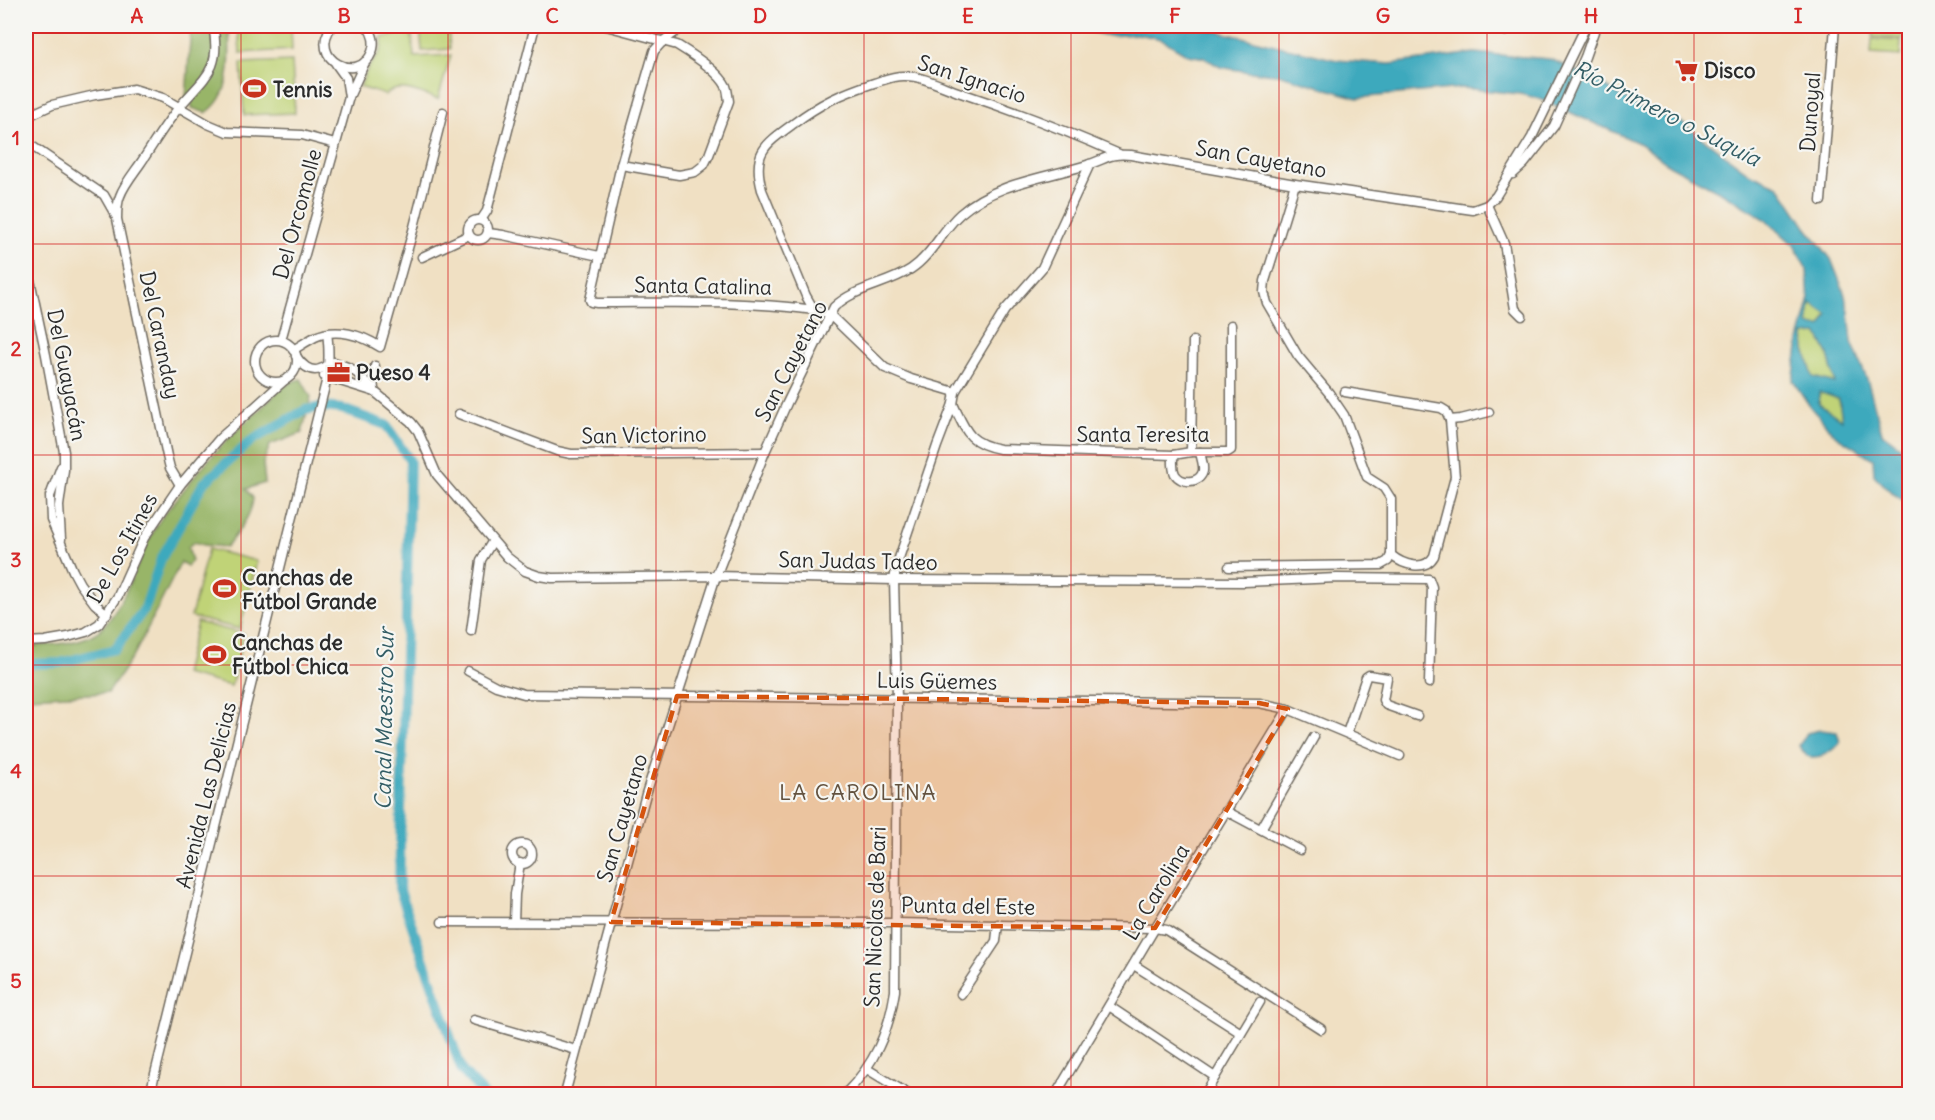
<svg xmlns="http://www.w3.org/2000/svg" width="1935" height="1120" font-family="Delius,sans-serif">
  <rect width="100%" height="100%" fill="#f6f6f2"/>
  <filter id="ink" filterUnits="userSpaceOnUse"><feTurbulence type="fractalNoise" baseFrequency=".0167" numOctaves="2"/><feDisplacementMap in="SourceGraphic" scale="12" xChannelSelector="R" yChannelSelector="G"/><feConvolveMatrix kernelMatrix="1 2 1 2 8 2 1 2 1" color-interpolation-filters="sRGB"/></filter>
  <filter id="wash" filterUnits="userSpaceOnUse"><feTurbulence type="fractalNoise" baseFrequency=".008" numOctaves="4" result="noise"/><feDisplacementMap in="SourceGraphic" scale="24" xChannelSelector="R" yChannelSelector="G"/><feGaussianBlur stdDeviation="1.35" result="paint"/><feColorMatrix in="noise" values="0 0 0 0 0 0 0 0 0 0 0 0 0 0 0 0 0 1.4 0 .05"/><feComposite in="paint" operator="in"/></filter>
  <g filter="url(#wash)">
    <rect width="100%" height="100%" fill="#f0e0c3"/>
    <g fill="#c0d377" stroke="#767f51" stroke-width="1.5">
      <path d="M238,26H291L292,50L240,53Z"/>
      <path d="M420,26H448L450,49L422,51Z"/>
      <path d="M1874,26H1902V39L1873,37Z"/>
      <path d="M411,27L414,57L451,55L438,99C422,94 398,81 385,95L360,87C363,80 366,70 371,64C378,54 383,52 382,37C393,37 401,33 411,27Z"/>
      <path d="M1872,39L1901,41L1900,56L1871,54Z"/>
      <path d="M292,61L295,113L244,115L241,63Z"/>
      <path d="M1811,302L1828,315L1821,327L1808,326Z"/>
      <path d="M1804,334H1818L1828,354L1836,383L1813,377L1805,349Z"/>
      <path d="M1819,391L1839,399L1842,421L1819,404Z"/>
      <path d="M208,549L257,561L240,629L191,617Z"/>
      <path d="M197,622L244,634L231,686L184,674Z"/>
    </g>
    <g fill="#98b568" stroke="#62704a" stroke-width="1.5">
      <path d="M191,26H229C230,55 234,94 206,113L192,108V105L186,99Z"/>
      <path d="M301,379L311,397L302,433L270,445L263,463L265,483L246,489L253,498C252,516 237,533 226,547L204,545L194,542L188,547L192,561L187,566L181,562L135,653L108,693L26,697V646C48,645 77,645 97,632C122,615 140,553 157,525C163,514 172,505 179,496C202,466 225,439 254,415C267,404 282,382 301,379Z"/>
    </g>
    <g fill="#3ea9bd" stroke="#346a74" stroke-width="1.5" fill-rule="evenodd">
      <path d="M1064,26H1196L1337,60L1390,64L1474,53L1550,59L1590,77L1647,112L1677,119L1749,173L1779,186L1806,227L1831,259L1844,292L1849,312L1852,342L1868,382L1882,433L1905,450L1909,455V504L1892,493L1874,475L1873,459L1836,436L1811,408L1793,381L1799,341L1809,302L1807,270L1794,245L1765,219L1724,194L1669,165L1641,144L1540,99L1520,94L1462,88L1357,98L1278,74L1249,72L1220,67L1205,58L1188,55L1161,39L1138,34L1109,36ZM1811,303L1828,315L1821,327L1808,325ZM1818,334L1828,354L1835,383L1813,377L1805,349L1804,335ZM1819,392L1839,399L1842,420L1819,404Z"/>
      <path d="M1820,730L1837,732L1840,742C1832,752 1819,760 1807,756L1799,746L1807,733Z"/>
    </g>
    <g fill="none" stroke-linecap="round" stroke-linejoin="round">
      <path stroke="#3ea9bd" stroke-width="10" d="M26,664L60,663L115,649L145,608L161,559L203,484L251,441L305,410L323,407L342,409L386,425L410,461L399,888L462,1071L484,1094"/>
    </g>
  </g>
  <g filter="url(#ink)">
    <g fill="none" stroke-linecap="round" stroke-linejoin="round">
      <defs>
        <g id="minor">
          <path d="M332,26C307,59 359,85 372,52C376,42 373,34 367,26"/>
          <path d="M606,26L677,45C690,53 719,72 726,86C728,91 728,96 729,101L709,155L704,165L695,172L679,175L621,165"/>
          <path d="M684,26L663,41L654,51L621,165L590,300L591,302L597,303C670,303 742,300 814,310"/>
          <path d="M1498,26L1506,31"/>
          <path d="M336,64L346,78L349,97L365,62"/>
          <path d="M26,117L52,105L95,95L134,89L163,98L208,124L227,132L302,135L335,144"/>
          <path d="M26,142L104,195L116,216"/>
          <path d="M1513,174L1524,164L1554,126L1585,57L1596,26"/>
          <path d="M1295,184L1265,281L1264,292L1267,303L1298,356L1329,393L1344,415L1367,477L1384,488L1391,499V555C1403,565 1425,572 1434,556L1455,477L1450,420"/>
          <path d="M1821,201L1835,26"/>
          <path d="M1487,205L1504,243L1515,309L1522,316"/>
          <circle cx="478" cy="230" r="10"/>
          <path d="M481,220L487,211L535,26"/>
          <path d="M488,233L503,235L599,256"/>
          <path d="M422,257L469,235"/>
          <path d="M26,261L46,355L64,452V470L59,506L61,539"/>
          <path d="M281,340L349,97"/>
          <circle cx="276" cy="361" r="21"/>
          <path d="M293,350C300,346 307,341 315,337C336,327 362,335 380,347L414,227L443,112"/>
          <path d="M296,356C301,364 310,373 320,369C325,368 329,364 334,362L350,368L358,374L375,392L411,422L418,431L437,475L507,557L525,571L539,576L552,578L716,576L894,580L1244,582L1337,578L1429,579L1432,587L1429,683"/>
          <path d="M324,376L375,392"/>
          <path d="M374,389L373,380L375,366"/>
          <path d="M955,392L911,379L885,368L830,315L814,310L806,296L762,190C752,153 764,145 793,124C821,103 840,94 874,83C884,80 894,75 905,76C923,76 943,87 961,93C1015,111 1067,131 1119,154"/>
          <path d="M1345,392L1441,408L1446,411L1450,420L1461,419L1489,412"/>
          <path d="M953,404C966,431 968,443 1000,449L1173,455L1191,452H1228L1231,450V325"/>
          <path d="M459,414L557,451L571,454L765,452"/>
          <path d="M1191,452L1193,341"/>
          <path d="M1173,455C1173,462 1172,468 1175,474C1181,484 1200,484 1203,471C1204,465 1201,458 1200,452"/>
          <path d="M61,467L50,496L51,520L73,571L80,584L95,604L107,614"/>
          <path d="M180,485L170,468L167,456L117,219C117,211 117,203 120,196C124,185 133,174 140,164C153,145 165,124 180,106C205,77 222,69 213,26"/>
          <path d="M1229,567L1381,565L1388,561L1391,555"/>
          <path d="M471,631L481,560L492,542"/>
          <path d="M26,642L45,641L68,637L86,632L99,624L118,596L144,538L180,485L220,438L286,379"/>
          <path d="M468,671L496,686L524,694L1259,703L1288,709L1400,756"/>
          <path d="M1347,733L1366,677L1369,675L1387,678L1383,700L1386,705L1417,716"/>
          <path d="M1226,811L1300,850"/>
          <path d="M1261,829L1314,737"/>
          <circle cx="522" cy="854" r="10"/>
          <path d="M442,922L896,923L1155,928L1166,930L1321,1029"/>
          <path d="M514,922L515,894L520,863"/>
          <path d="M1134,965L1241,1033"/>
          <path d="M961,994L996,941L998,924"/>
          <path d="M1109,1006L1215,1077"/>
          <path d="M474,1020L576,1050"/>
          <path d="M867,1069L908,1094"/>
          <path d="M150,1094L327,378C329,367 329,344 327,334"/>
          <path d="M565,1094L646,794L716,576L765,452L787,403L834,307C855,287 887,285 911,269C932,255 942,230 960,214C995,183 1044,178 1087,165C1107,159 1108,153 1131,155L1295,184L1466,209L1473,210L1487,205L1496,196L1532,137L1586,26"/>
          <path d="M845,1094C874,1065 889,1032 895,991L897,698L894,580L897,564L937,446L953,404L955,392L1005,310L1042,268L1090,164"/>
          <path d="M1056,1094L1155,928L1288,709"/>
          <path d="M1205,1094L1260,1002"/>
        </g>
      </defs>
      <use href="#minor" stroke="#706a60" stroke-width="11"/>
      <use href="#minor" stroke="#fff" stroke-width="8"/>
    </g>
  </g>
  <path fill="#d5540f" fill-opacity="0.2" stroke="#d5540f" stroke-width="4.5" stroke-dasharray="12 8" stroke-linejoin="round" d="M677,696L1259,703L1288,709L1155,928L611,922Z"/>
  <path fill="none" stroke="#d62828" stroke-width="1.5" stroke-opacity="0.55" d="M241,26V1094M448,26V1094M656,26V1094M864,26V1094M1071,26V1094M1279,26V1094M1487,26V1094M1694,26V1094M26,244H1910M26,455H1910M26,665H1910M26,876H1910"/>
  <defs>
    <symbol id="supermarket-bare" viewBox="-9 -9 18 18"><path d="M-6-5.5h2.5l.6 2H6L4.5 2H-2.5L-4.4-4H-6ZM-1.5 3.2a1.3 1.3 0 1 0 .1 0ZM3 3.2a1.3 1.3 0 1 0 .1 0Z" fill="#c8321e" stroke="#f6f6f2" stroke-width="2.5" paint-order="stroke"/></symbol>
    <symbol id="stadium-bare" viewBox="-9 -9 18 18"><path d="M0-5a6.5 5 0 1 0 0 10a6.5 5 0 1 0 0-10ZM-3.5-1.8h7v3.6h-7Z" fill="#c8321e" stroke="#f6f6f2" stroke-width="2.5" paint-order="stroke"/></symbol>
    <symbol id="office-bare" viewBox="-9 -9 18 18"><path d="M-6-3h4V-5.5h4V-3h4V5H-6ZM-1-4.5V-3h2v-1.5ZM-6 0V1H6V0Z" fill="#c8321e" stroke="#f6f6f2" stroke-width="2.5" paint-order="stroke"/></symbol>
  </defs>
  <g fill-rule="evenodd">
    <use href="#supermarket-bare" x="1670" y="54" width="33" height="33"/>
    <use href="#stadium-bare" x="238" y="72" width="33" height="33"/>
    <use href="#office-bare" x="322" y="356" width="33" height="33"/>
    <use href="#stadium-bare" x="208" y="572" width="33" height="33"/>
    <use href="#stadium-bare" x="198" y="638" width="33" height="33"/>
  </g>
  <g text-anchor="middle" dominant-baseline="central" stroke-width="4.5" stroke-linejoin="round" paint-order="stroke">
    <g font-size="21" font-weight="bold" fill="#2b2b2b" stroke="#f6f6f2" text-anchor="start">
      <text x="1704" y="70">Disco</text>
      <text x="273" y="89">Tennis</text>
      <text x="356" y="372">Pueso 4</text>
      <text x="242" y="577">Canchas de<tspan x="242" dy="24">Fútbol Grande</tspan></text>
      <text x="232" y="642">Canchas de<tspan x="232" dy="24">Fútbol Chica</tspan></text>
    </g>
    <g font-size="21" fill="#2b2b2b" stroke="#f6f6f2">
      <text transform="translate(972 79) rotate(18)">San Ignacio</text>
      <text transform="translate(1810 112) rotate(-86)">Dunoyal</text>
      <text transform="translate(1261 159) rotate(10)">San Cayetano</text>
      <text transform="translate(297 214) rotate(-75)">Del Orcomolle</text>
      <text transform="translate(703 286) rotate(1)">Santa Catalina</text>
      <text transform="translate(160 335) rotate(78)">Del Caranday</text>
      <text transform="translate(791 361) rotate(-63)">San Cayetano</text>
      <text transform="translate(67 375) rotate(79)">Del Guayacán</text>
      <text x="1143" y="434">Santa Teresita</text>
      <text transform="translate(644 435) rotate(-1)">San Victorino</text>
      <text transform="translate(122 548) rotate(-61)">De Los Itines</text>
      <text transform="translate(858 561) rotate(1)">San Judas Tadeo</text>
      <text transform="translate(937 681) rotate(1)">Luis Güemes</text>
      <text transform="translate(206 795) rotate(-76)">Avenida Las Delicias</text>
      <text transform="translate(622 818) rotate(-74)">San Cayetano</text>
      <text transform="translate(1156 892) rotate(-59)">La Carolina</text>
      <text transform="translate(968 906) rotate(1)">Punta del Este</text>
      <text transform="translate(875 917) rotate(-88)">San Nicolas de Bari</text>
    </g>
    <g font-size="22" font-style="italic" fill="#335d65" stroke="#f6f6f2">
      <text transform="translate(1667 113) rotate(27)">Río Primero o Suquía</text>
      <text transform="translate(384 719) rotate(-89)">Canal Maestro Sur</text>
    </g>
    <g font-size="22" letter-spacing="1.5" fill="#63523f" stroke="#f6f6f2">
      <text x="858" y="792">LA CAROLINA</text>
    </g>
  </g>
  <rect width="1935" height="1120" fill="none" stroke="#f6f6f2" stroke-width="66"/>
  <rect x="33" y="33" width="1869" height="1054" fill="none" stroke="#d62828" stroke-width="2"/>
  <g font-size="20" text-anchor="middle" font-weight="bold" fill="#d62828">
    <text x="137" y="23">A</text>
    <text x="344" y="23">B</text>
    <text x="552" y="23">C</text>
    <text x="760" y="23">D</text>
    <text x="968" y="23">E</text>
    <text x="1175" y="23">F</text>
    <text x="1383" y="23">G</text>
    <text x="1591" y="23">H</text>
    <text x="1798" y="23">I</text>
    <text x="16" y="145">1</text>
    <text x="16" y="356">2</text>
    <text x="16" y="567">3</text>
    <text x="16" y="778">4</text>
    <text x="16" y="988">5</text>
  </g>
</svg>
